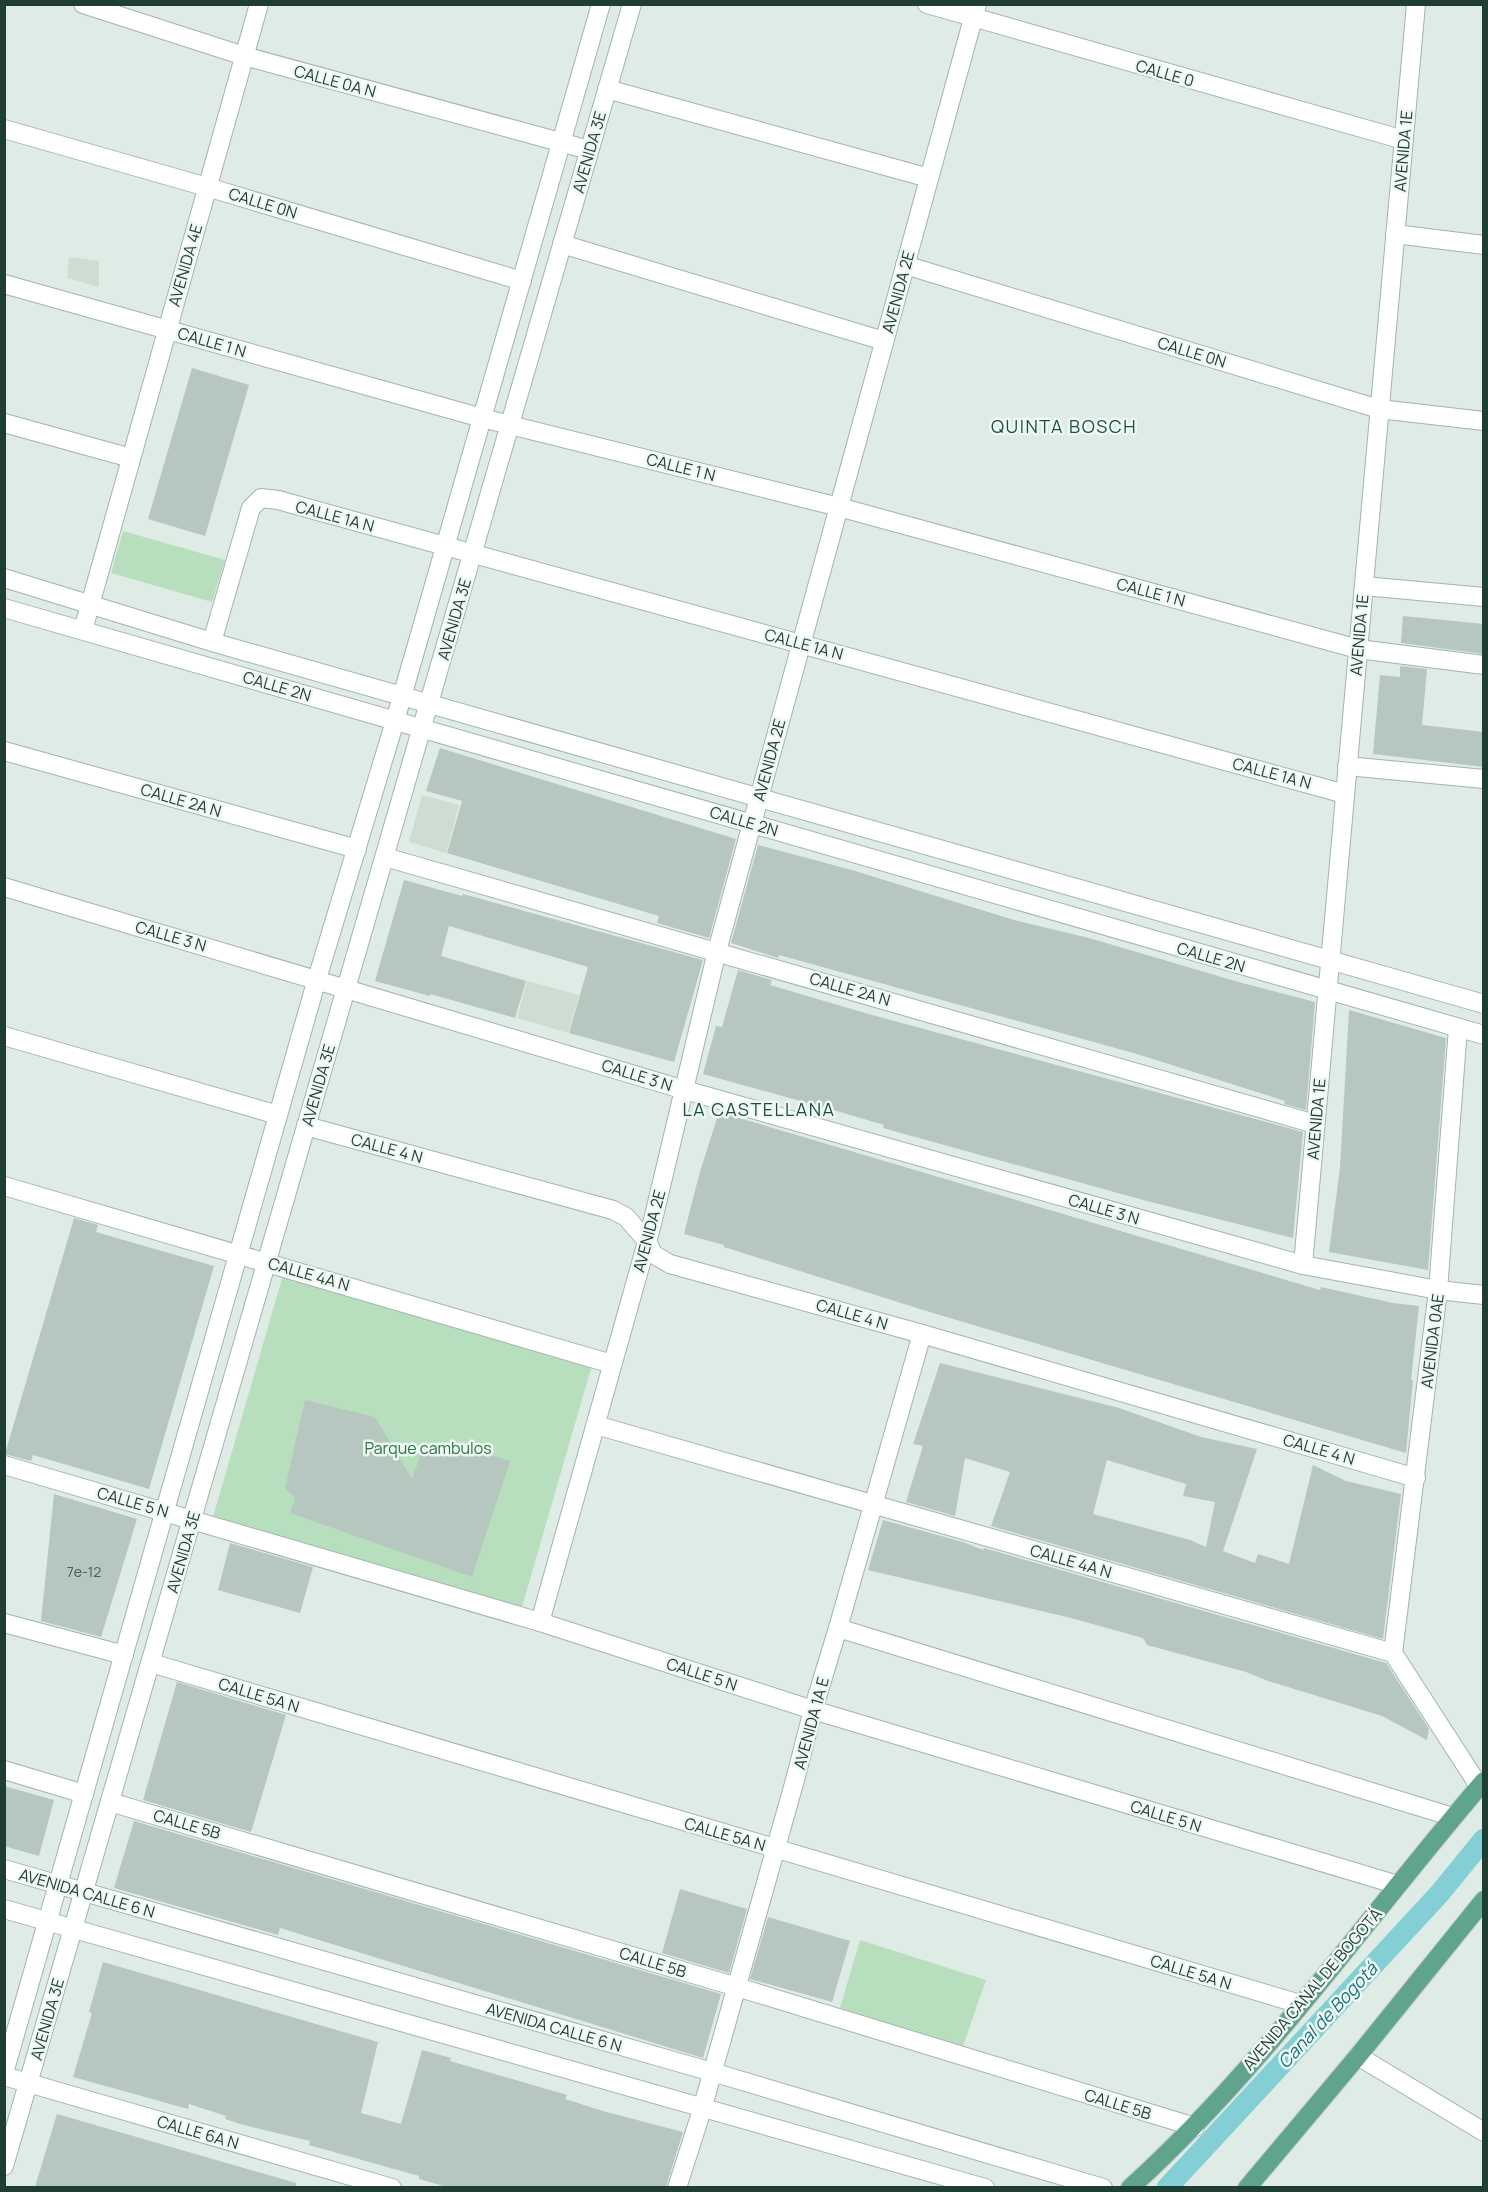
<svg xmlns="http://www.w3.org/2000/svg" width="1488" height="2192" font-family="Manrope,sans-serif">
  <rect width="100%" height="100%" fill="#dfece5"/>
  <g fill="#cedcd4">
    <path d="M69,257L99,261V287L67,278Z"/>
    <path d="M422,795L459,805L446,853L409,842Z"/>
    <path d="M527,981L579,995L568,1033L517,1018Z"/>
  </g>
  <g fill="#b7dfbe">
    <path d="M123,531L225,560L212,602L111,573Z"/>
    <path d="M283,1275L592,1365L522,1607L213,1517Z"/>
    <path d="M860,1940L986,1980L963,2046L840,2008Z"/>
  </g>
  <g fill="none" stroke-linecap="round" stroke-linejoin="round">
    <path stroke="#83cfd5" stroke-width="21" d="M1167,2188L1440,1893L1484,1839"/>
  </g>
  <g fill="#b5c7be" fill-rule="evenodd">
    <path d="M192,368L249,385L205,536L148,519Z"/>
    <path d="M1403,616L1484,624V654L1401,643Z"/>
    <path d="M1400,666L1427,669L1422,725L1484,732V767L1373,754L1380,675L1400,677Z"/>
    <path d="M440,748L736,839L709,938L657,923L659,916L447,853L462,801L426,791Z"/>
    <path d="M758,845L852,870L1014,920L1089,938L1242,983L1315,1002L1306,1110L1284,1104L1285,1101L1137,1054L779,955L778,958L731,943Z"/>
    <path d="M404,880L462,896L463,894L703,960L674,1062L569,1033L588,967L449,926L441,956L526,981L515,1018L430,994V996L375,981Z"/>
    <path d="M738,970L772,980L770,985L865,1013L1303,1132L1293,1238L1143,1200L883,1128L884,1125L840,1112L703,1074L716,1026L722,1027Z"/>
    <path d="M1349,1010L1446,1038L1428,1270L1329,1252L1340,1168Z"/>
    <path d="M719,1112L1320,1290L1321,1287L1393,1303L1419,1306L1411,1380H1413L1406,1453L923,1310L724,1247V1245L684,1234L699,1175Z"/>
    <path d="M74,1218L98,1225L96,1232L214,1266L149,1489L33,1455L31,1461L5,1454Z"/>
    <path d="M940,1363L1119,1408L1201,1437L1257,1449L1223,1551L1255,1563L1258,1554L1289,1564L1313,1465L1346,1481L1401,1494L1383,1639L991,1526L1010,1472L965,1458L955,1516L906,1502L923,1446L913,1444ZM1107,1460L1186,1484L1183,1496L1215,1502L1206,1547L1190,1540L1093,1514Z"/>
    <path d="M305,1400L375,1417L412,1479L423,1448L453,1443L510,1461L472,1577L290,1513L295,1498L285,1488Z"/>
    <path d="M54,1494L137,1519L101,1637L41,1621Z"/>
    <path d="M883,1520L963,1542L983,1550L984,1548L1386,1663L1429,1729L1427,1740L1382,1716L1268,1681L1246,1672L1147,1645L1143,1638L1071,1618L868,1570Z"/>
    <path d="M230,1543L313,1567L300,1613L218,1590Z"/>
    <path d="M177,1682L286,1715L251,1832L143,1800Z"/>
    <path d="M4,1786L54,1800L39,1856L4,1846Z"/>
    <path d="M134,1821L721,1994L703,2058L280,1928L278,1935L114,1888Z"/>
    <path d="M680,1889L747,1909L729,1973L662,1953Z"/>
    <path d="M768,1917L850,1941L832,2002L750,1979Z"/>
    <path d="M103,1962L378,2042L361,2113L401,2124L422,2050L451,2058L450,2061L567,2095L565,2099L603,2111L683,2132L666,2187H447L419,2179V2176L309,2145L310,2141L240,2124L225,2119L226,2116L189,2104L188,2109L73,2077L92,2013L89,2012Z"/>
    <path d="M57,2114L296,2183V2187H35Z"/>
  </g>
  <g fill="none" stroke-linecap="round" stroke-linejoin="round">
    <defs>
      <g id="minor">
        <path d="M83,4L244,56L589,150"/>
        <path d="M927,4L1404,140"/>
        <path d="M607,89L929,178"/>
        <path d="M4,129L207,187L522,281"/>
        <path d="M1395,234L1484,245"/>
        <path d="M562,244L884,341"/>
        <path d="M905,265L1379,409L1484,421"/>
        <path d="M4,284L482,418L839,507L1358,649L1484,665"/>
        <path d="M4,423L131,458"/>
        <path d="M4,578L212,642L1484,1004"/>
        <path d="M1364,586L1484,597"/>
        <path d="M4,608L1484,1035"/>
        <path d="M83,630L259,4"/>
        <path d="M212,642L251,508L261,498L278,500L1345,794"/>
        <path d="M4,751L357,849"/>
        <path d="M1347,766L1484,779"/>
        <path d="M385,857L1315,1124"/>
        <path d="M4,887L685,1090L1303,1265L1438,1290L1484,1295"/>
        <path d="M4,1036L278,1115"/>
        <path d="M306,1126L613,1210L626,1217L647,1241L653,1254L670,1264L922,1334L1416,1478"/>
        <path d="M4,1186L612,1364"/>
        <path d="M1303,1265L1416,4"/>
        <path d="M596,1425L1393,1653L1479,1786"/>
        <path d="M4,1465L540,1622L813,1710L1398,1885"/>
        <path d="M540,1622L652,1224L717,951L977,4"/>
        <path d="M4,1623L124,1655"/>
        <path d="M838,1628L1453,1817"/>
        <path d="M1393,1653L1438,1290L1458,1028"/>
        <path d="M151,1663L1300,2004"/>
        <path d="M4,1770L84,1794"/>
        <path d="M110,1802L737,1987L1195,2127"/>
        <path d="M4,1869L712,2072L1103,2188"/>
        <path d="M4,1909L985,2188"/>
        <path d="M1358,2056L1484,2132"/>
        <path d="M4,2073L317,979L395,721L601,4"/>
        <path d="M4,2076L392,2188"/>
        <path d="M4,2166L632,4"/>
        <path d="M677,2188L701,2113L795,1780L813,1710L838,1628L922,1334"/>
      </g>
      <g id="major">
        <path d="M1130,2188C1264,2067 1367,1917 1484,1781"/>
        <path d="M1247,2188L1358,2056L1484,1900"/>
      </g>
    </defs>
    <use href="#minor" stroke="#a2b4ac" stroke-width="20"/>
    <use href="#major" stroke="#c0c9c6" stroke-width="20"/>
    <use href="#minor" stroke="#fff" stroke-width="18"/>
    <use href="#major" stroke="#61a48e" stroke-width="18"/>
  </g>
  <g text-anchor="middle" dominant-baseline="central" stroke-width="5" stroke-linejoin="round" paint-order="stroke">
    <g font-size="14" fill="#446056">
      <text x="84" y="1571">7e-12</text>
    </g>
    <g font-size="16" fill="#1f3d33" stroke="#f0f8f3">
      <text transform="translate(1165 73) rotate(16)">CALLE 0</text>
      <text transform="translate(335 81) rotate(15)">CALLE 0A N</text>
      <text transform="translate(1403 151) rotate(-85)">AVENIDA 1E</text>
      <text transform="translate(589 152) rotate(-74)">AVENIDA 3E</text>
      <text transform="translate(263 203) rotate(17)">CALLE 0N</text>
      <text transform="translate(185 265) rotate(-74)">AVENIDA 4E</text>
      <text transform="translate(898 292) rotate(-75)">AVENIDA 2E</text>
      <text transform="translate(212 342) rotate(16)">CALLE 1 N</text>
      <text transform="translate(1192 352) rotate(17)">CALLE 0N</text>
      <text transform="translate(681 467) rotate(14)">CALLE 1 N</text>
      <text transform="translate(335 516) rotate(15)">CALLE 1A N</text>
      <text transform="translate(1151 592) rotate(15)">CALLE 1 N</text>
      <text transform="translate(454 619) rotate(-74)">AVENIDA 3E</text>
      <text transform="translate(1359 635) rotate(-85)">AVENIDA 1E</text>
      <text transform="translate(804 644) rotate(15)">CALLE 1A N</text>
      <text transform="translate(277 686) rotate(16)">CALLE 2N</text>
      <text transform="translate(769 760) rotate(-75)">AVENIDA 2E</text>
      <text transform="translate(1272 773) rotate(15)">CALLE 1A N</text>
      <text transform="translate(181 800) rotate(16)">CALLE 2A N</text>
      <text transform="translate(744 821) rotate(16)">CALLE 2N</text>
      <text transform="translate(171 936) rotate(16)">CALLE 3 N</text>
      <text transform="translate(1211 957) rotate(16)">CALLE 2N</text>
      <text transform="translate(850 989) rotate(16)">CALLE 2A N</text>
      <text transform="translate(637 1075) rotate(17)">CALLE 3 N</text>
      <text transform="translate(318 1085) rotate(-74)">AVENIDA 3E</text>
      <text transform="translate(1316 1119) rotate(-85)">AVENIDA 1E</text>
      <text transform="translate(387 1148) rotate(15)">CALLE 4 N</text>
      <text transform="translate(1104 1209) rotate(16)">CALLE 3 N</text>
      <text transform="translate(649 1231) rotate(-75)">AVENIDA 2E</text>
      <text transform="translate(309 1274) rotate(16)">CALLE 4A N</text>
      <text transform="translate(852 1314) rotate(16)">CALLE 4 N</text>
      <text transform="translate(1432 1341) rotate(-83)">AVENIDA 0AE</text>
      <text transform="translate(1319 1449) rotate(16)">CALLE 4 N</text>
      <text transform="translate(133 1502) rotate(16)">CALLE 5 N</text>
      <text transform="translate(183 1552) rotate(-74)">AVENIDA 3E</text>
      <text transform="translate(1071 1561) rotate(16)">CALLE 4A N</text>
      <text transform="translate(702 1674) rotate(18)">CALLE 5 N</text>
      <text transform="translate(259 1695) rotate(17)">CALLE 5A N</text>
      <text transform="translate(811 1723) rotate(-75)">AVENIDA 1A E</text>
      <text transform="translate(1166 1816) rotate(17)">CALLE 5 N</text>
      <text transform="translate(187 1824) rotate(16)">CALLE 5B</text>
      <text transform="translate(725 1834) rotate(16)">CALLE 5A N</text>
      <text transform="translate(87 1893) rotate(16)">AVENIDA CALLE 6 N</text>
      <text transform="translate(653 1962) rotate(17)">CALLE 5B</text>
      <text transform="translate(1191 1972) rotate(17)">CALLE 5A N</text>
      <text transform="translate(1312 1989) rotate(-50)">AVENIDA CANAL DE BOGOTÁ</text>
      <text transform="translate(47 2019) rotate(-74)">AVENIDA 3E</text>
      <text transform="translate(554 2027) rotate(16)">AVENIDA CALLE 6 N</text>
      <text transform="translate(1118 2104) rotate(17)">CALLE 5B</text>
      <text transform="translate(198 2132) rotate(16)">CALLE 6A N</text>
    </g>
    <g font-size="16" fill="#27763f" stroke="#f0f8f3">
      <text x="428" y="1448">Parque cambulos</text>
    </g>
    <g font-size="18" letter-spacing="1.5" fill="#1a503f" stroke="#f0f8f3">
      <text x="1064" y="426">QUINTA BOSCH</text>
      <text x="759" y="1109">LA CASTELLANA</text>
    </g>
    <g font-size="18" font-style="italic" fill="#16737c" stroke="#f0f8f3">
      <text transform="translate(1327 2015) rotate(-47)">Canal de Bogotá</text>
    </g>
  </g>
  <rect width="1488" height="2192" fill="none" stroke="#1f3d33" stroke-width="12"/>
</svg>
